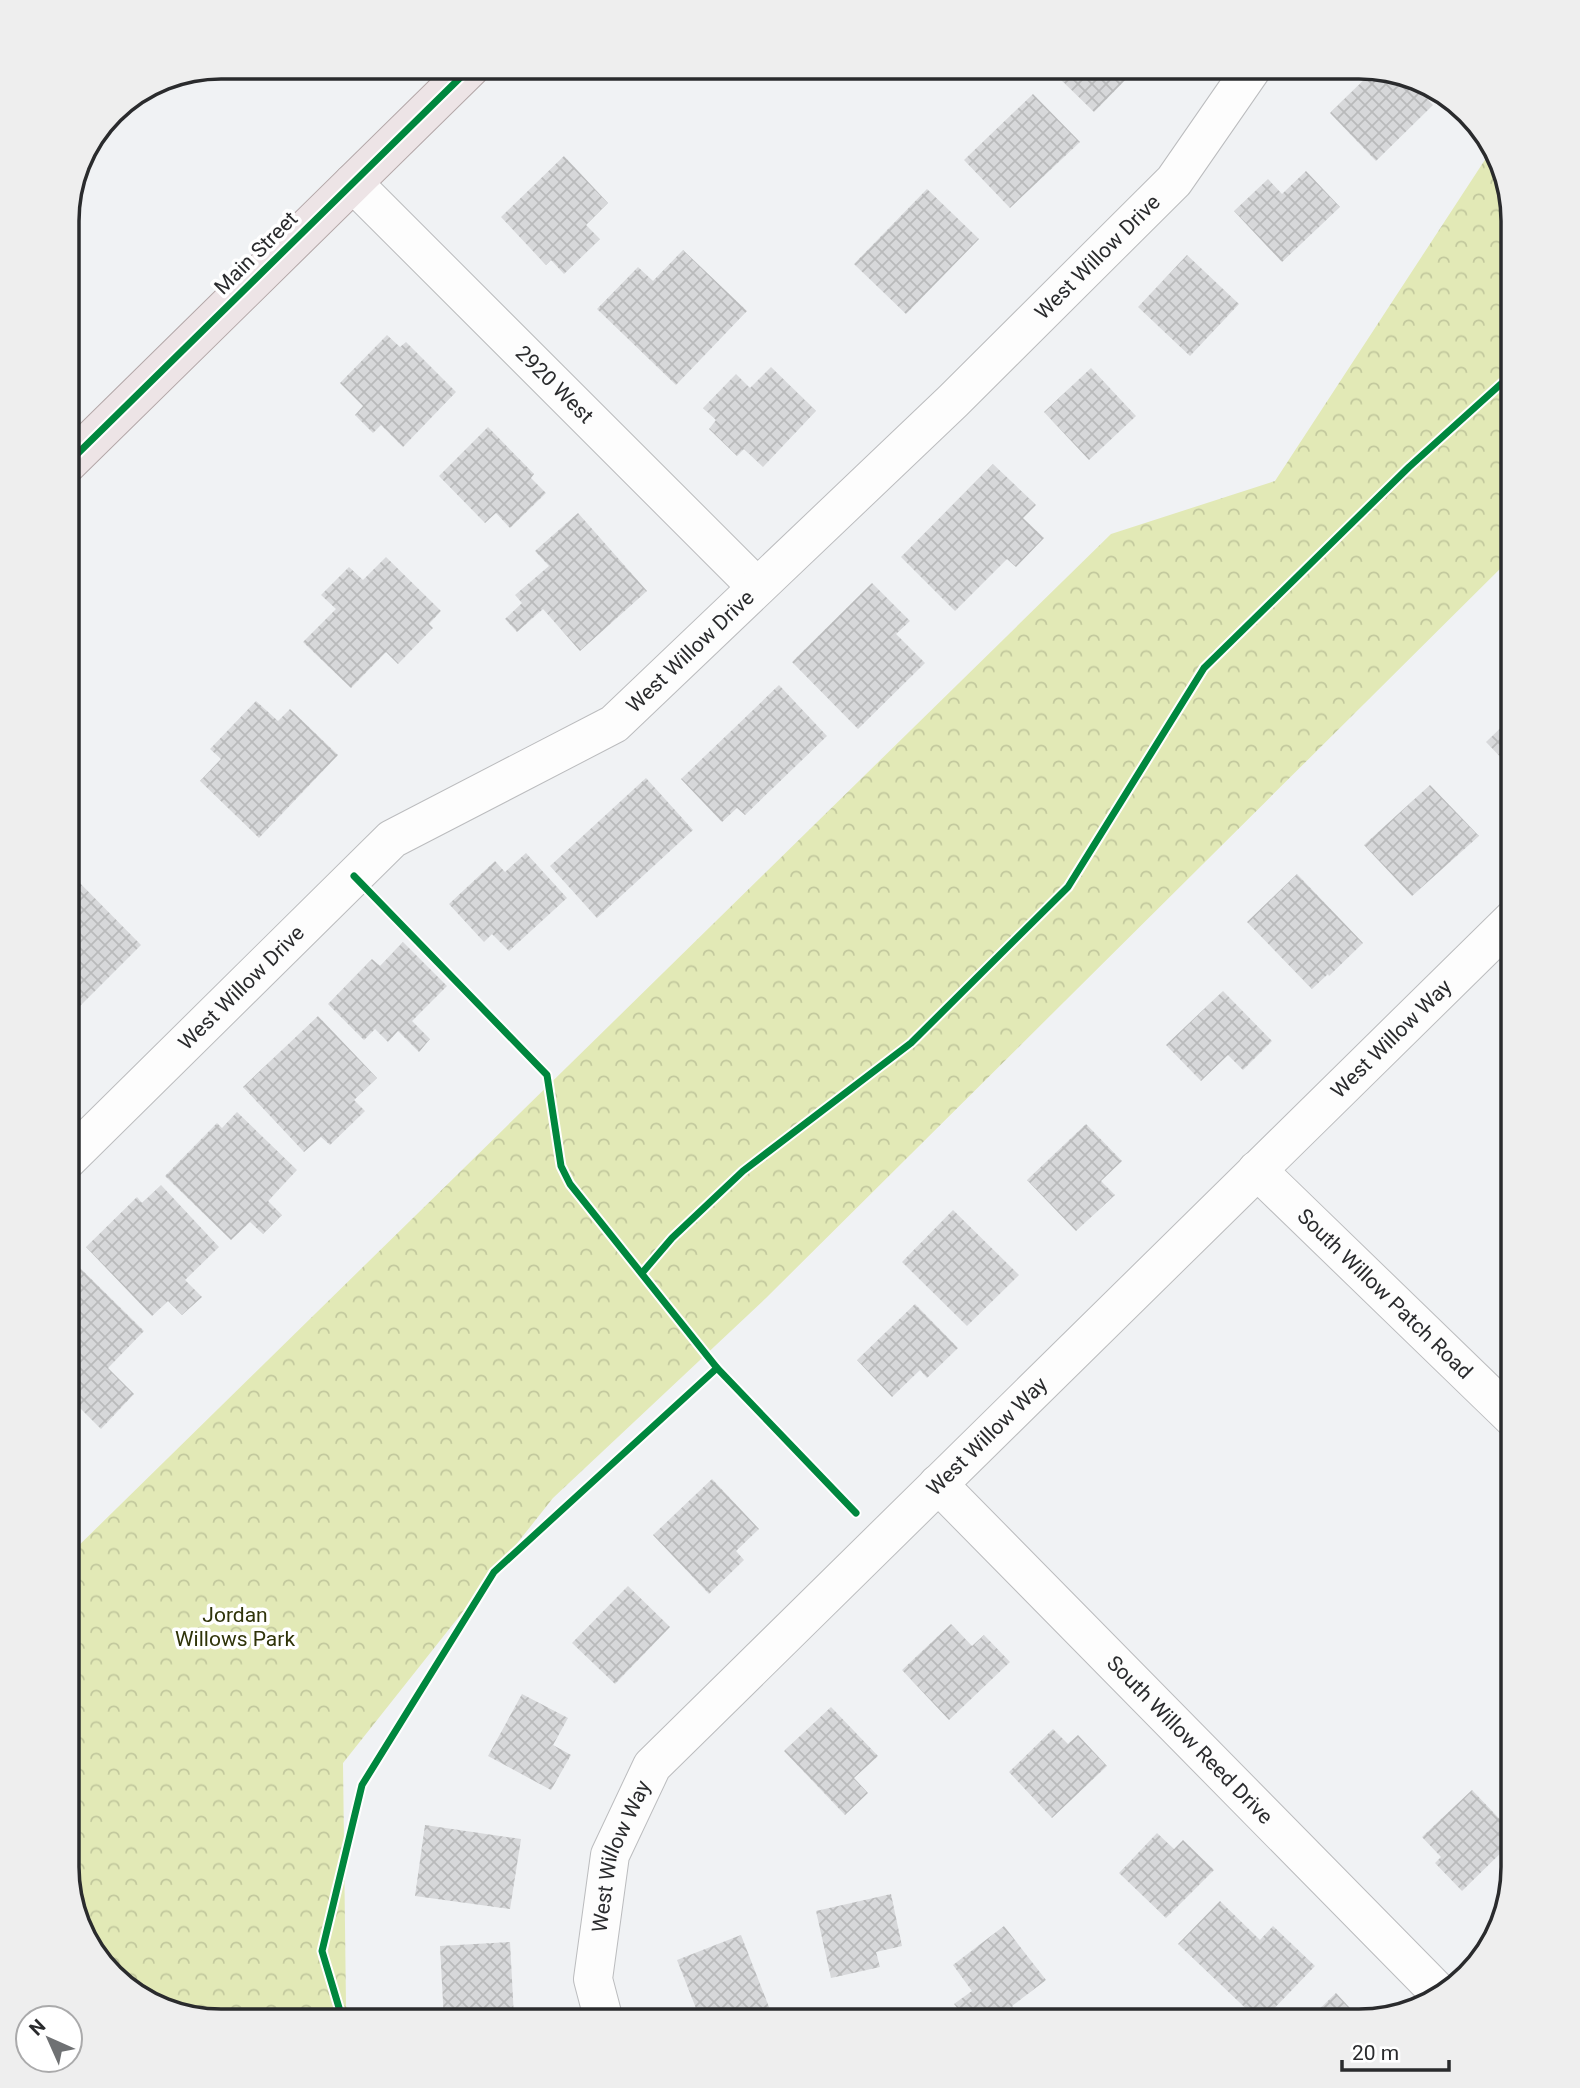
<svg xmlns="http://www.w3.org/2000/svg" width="1580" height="2088" font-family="Roboto,sans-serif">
  <defs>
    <pattern id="park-crowns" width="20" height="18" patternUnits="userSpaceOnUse" patternTransform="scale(1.75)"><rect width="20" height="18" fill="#e2e9b6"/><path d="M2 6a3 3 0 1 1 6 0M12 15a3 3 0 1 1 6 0" fill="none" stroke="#c2c89d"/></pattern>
    <pattern id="building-cross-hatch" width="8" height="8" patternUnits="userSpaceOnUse" patternTransform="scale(1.75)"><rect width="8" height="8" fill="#d7d8da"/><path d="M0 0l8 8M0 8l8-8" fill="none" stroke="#b9babb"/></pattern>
  </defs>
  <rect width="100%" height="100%" fill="#f0f2f4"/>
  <path fill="url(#park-crowns)" d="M1492,149L1513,221V556L766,1298L553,1498L343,1763L346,2006L351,2021H221L144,2001L92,1952L67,1867V1557L1111,534L1275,481Z"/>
  <g fill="url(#building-cross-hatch)">
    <path d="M1048,67H1138L1094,112Z"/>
    <path d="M1375,69L1407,78L1433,105L1376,161L1330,113Z"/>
    <path d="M1033,94L1080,142L1010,208L964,160Z"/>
    <path d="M564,156L608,203L586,225L600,239L564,274L551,260L546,265L501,217Z"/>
    <path d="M1306,171L1340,207L1282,262L1234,211L1268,179L1282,194Z"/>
    <path d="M927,189L979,239L906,314L854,264Z"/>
    <path d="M683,250L747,311L676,385L597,309L638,267L653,281Z"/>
    <path d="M1187,255L1239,304L1190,356L1138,307Z"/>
    <path d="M387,335L400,347L406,342L456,392L403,447L381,425L373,433L355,415L363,406L340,383Z"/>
    <path d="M771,367L816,411L763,467L744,449L737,456L709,429L716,420L703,408L736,374L750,388Z"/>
    <path d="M1091,368L1136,416L1089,460L1044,412Z"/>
    <path d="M488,427L534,474L531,478L546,493L510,528L496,513L485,523L439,476Z"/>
    <path d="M993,464L1036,505L1023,518L1044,538L1016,567L1007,559L955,611L901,557Z"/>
    <path d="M578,513L647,591L580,651L543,609L517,632L505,619L522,603L515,595L549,566L535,551Z"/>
    <path d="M386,557L441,611L429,624L433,628L398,664L386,652L351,688L303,642L336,609L321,595L349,567L363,580Z"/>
    <path d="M872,583L910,621L896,634L925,663L858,729L792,662Z"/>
    <path d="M779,685L827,736L745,815L737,808L722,822L681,779Z"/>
    <path d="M256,701L278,721L290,709L338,755L259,838L200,781L221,759L210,749Z"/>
    <path d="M1513,716V770L1486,742Z"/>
    <path d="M646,778L693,830L597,918L550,866Z"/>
    <path d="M1430,785L1479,836L1412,896L1364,845Z"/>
    <path d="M526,853L567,898L509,951L492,934L484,942L449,904L495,861L505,872Z"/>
    <path d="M67,870L141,945L75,1011L67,1003Z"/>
    <path d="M1297,874L1363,943L1329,976L1328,974L1312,989L1247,922Z"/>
    <path d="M403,942L447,986L412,1021L430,1039L419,1052L398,1031L388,1042L375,1029L364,1040L328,1004L372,959L380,966Z"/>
    <path d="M1223,991L1272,1041L1243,1070L1228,1055L1201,1081L1166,1045Z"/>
    <path d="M318,1016L377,1078L354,1100L365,1111L330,1145L321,1137L304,1152L243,1087Z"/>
    <path d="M237,1112L297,1170L268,1201L282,1215L263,1234L250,1222L231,1240L165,1176L217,1123L222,1128Z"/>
    <path d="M1086,1124L1122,1161L1101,1181L1115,1195L1076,1231L1027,1180Z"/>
    <path d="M161,1185L219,1247L185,1280L202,1297L182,1315L168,1301L152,1316L86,1247L137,1197L142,1203Z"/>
    <path d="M953,1210L1019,1275L967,1326L902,1262Z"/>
    <path d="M74,1262L144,1331L108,1368L134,1394L101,1429L67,1395V1270Z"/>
    <path d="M915,1304L958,1348L927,1378L920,1370L892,1397L857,1360Z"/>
    <path d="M712,1479L759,1529L736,1551L744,1560L709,1594L653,1535Z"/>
    <path d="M628,1586L670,1627L615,1684L572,1643Z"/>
    <path d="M951,1624L972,1646L984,1635L1010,1662L949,1720L902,1670Z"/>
    <path d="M522,1694L568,1718L553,1745L571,1755L551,1790L488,1756Z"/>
    <path d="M831,1707L878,1756L854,1778L868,1793L845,1815L784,1751Z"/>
    <path d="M1053,1729L1068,1744L1078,1735L1107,1766L1052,1818L1009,1772Z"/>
    <path d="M1472,1790L1513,1833V1841L1462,1891L1435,1863L1441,1857L1422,1837Z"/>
    <path d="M425,1825L521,1839L510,1909L415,1896Z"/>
    <path d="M1157,1833L1174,1849L1183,1840L1214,1870L1166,1918L1119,1873Z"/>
    <path d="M891,1894L902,1946L876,1952L880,1967L831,1978L816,1911Z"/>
    <path d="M1220,1901L1260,1940L1273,1926L1315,1966L1262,2021H1259L1178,1944Z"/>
    <path d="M1004,1926L1046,1980L1012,2006L1023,2019L1020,2021H968L954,2004L972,1991L953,1965Z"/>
    <path d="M741,1935L774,2020L701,2021L677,1960Z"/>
    <path d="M510,1942L514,2018L444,2021L440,1946Z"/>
    <path d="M1336,1993L1362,2021H1307Z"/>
  </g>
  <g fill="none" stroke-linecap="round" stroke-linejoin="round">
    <defs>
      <g id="minor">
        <path id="s1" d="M353,183L757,587"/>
        <path id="s2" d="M67,1160L392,839L614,724L953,401L1174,181L1253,67"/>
        <path id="s3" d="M1257,1170L1513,1418"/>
        <path id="s4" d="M938,1484L1442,1996"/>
        <path id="s5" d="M604,2021L593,1979L610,1855L652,1766L1513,919"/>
      </g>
      <path id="major" d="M67,464L471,67"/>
    </defs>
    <use href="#minor" stroke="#bbbcbe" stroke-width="40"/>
    <use href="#major" stroke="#b2a6a7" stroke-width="40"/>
    <use href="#minor" stroke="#fdfdfd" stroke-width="38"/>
    <use href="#major" stroke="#ede4e6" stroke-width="38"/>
    <defs>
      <g id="cycleway">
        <path d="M67,464L471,67"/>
        <path d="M354,876L547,1075L561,1166L570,1184L717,1368L856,1513"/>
        <path d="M642,1273L672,1238L743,1171L911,1043L1068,887L1204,668L1409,467L1513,373"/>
        <path d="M343,2021L322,1951L362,1785L494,1572L717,1368"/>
      </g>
    </defs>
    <use href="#cycleway" stroke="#fff" stroke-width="11"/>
    <use href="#cycleway" stroke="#00873e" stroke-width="7"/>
  </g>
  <g text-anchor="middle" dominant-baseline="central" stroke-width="7" stroke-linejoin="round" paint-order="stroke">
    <g font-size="21" fill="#2a2b2d" stroke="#fff">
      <text transform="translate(256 253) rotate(-45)">Main Street</text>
      <text stroke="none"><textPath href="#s2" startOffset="1379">West Willow Drive</textPath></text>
      <text stroke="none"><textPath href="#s1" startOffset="285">2920 West</textPath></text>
      <text stroke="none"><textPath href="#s2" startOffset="812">West Willow Drive</textPath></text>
      <text stroke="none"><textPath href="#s2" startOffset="245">West Willow Drive</textPath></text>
      <text stroke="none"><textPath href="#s5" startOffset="1304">West Willow Way</textPath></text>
      <text stroke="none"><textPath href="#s3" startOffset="178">South Willow Patch Road</textPath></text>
      <text stroke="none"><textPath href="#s5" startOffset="737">West Willow Way</textPath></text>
      <text stroke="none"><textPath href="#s4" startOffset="359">South Willow Reed Drive</textPath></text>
      <text stroke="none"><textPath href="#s5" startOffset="170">West Willow Way</textPath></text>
    </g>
    <g font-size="21" fill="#2f3309" stroke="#fff">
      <text x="235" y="1615">Jordan<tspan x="235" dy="24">Willows Park</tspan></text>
    </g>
  </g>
  <path d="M0 0H1580V2088H0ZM221 79H1359A142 142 0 0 1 1501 221V1867A142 142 0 0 1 1359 2009H221A142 142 0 0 1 79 1867V221A142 142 0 0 1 221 79Z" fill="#eee" fill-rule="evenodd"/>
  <path fill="none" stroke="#2a2b2d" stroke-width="3.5" d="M221 79H1359A142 142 0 0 1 1501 221V1867A142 142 0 0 1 1359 2009H221A142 142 0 0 1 79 1867V221A142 142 0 0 1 221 79Z"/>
  <g transform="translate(49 2039) rotate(315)"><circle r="33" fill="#ffffff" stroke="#aaaaab" stroke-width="2"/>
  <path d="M0-5L12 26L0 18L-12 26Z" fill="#6f7173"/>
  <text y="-10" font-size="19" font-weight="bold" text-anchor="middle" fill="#2a2b2d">N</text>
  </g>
  <path d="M1342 2060v10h107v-10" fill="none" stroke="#2a2b2d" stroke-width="3.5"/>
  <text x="1352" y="2060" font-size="21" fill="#2a2b2d" stroke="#ffffff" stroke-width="5" paint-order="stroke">20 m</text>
</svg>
